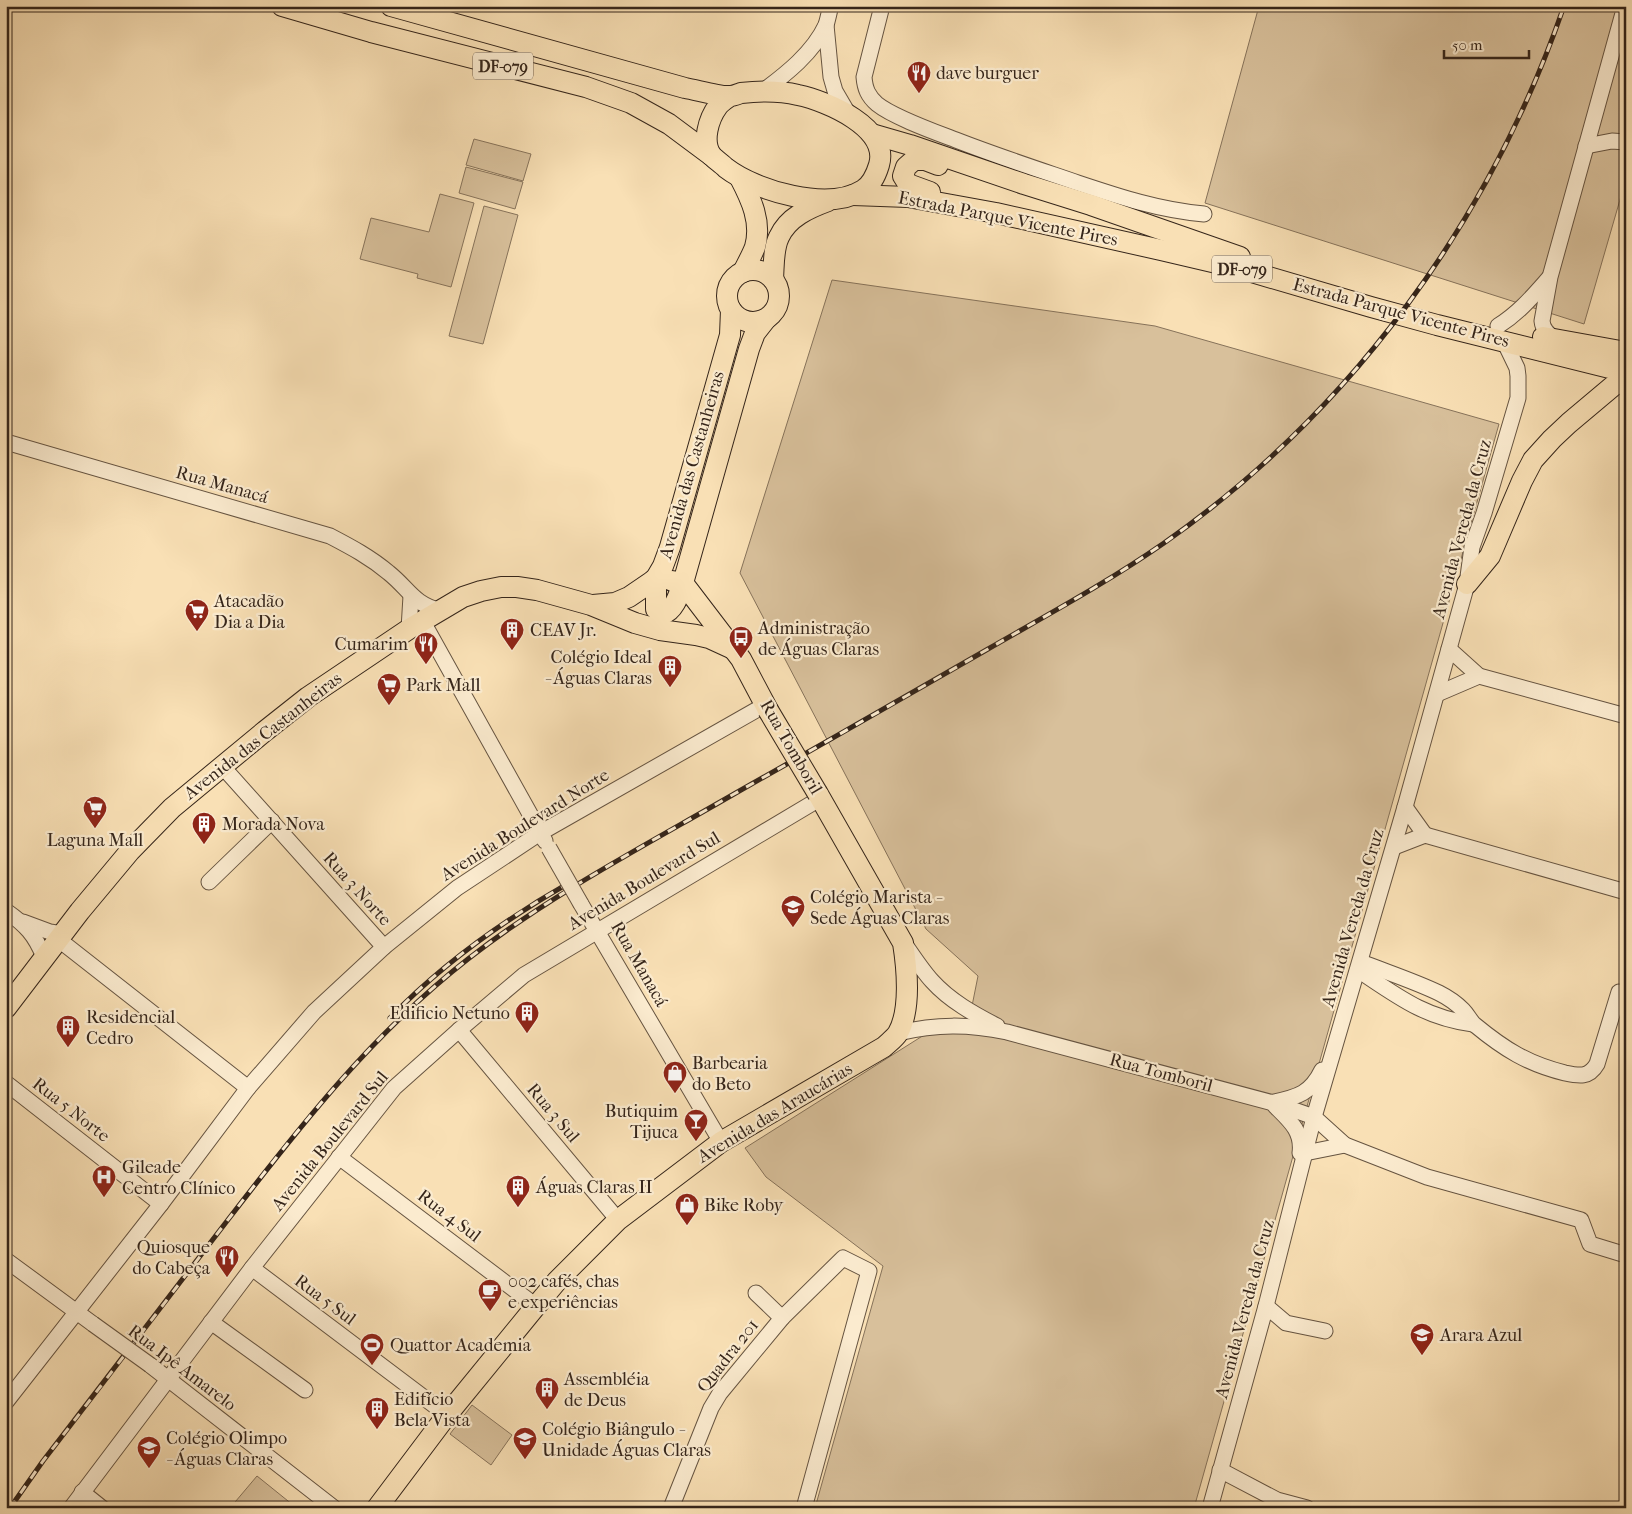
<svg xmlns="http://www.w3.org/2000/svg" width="1632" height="1514" font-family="'IM FELL French Canon',serif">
  <rect width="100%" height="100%" fill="#f9e0b5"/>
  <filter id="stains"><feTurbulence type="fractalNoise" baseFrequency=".004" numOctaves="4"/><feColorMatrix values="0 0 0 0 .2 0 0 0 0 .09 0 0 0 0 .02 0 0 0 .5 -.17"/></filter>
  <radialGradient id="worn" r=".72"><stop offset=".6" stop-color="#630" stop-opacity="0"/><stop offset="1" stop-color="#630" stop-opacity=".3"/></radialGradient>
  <g fill="#d8c09b" stroke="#86725a">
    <path d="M1259,6H1626V179L1584,324L1205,203Z"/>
    <path d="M474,139L531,154L523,181L466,165Z"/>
    <path d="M466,167L523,182L515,209L459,193Z"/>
    <path d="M440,194L474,203L451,287L417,278L418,274L360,259L371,218L429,232Z"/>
    <path d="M484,206L518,215L483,344L449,336Z"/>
    <path d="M832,280L1155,326L1499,424L1194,1508H815L883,1266L766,1177L745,1148L924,1035L967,1031L978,976L926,929L740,573Z"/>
    <path d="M472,1405L512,1435L491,1465L450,1434Z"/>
    <path d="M257,1476L293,1505L297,1508H230Z"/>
  </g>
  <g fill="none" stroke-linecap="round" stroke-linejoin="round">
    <defs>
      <g id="minor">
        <path d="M882,6L864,77C865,89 868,96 877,104C893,117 935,132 956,140C997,156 1037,169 1078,183C1120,197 1159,210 1204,214"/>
        <path d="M826,25L831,77L835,91L849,115"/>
        <path d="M762,92C786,74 813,53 826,25C828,19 829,12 831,6"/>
        <path d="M1586,146L1612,141L1626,142"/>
        <path d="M1498,326C1519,313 1533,296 1549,278"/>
        <path d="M1557,341C1550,335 1543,331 1542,321L1550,277L1625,6"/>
        <path d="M6,442L330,536C351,547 370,557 389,573C409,589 413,604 441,611"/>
        <path d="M423,622L545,841"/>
        <path d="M409,629L411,596"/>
        <path d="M1449,649L1479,676L1626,716"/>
        <path d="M1437,694L1479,676"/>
        <path d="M222,766L384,947"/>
        <path d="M1405,807L1425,835"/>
        <path d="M1394,847L1425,835L1626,892"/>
        <path d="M209,882L272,821"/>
        <path d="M581,904L721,1142"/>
        <path d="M6,911C26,925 35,935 44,957"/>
        <path d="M23,922L50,932L62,934"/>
        <path d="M58,939L248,1088"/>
        <path d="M904,943C913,956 922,970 932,981C950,1001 974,1014 997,1026"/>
        <path d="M1361,962C1386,972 1414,981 1439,993C1447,997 1457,1004 1463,1010C1468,1015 1470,1021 1475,1025C1504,1049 1528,1064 1565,1073C1579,1076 1589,1078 1597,1064L1619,992"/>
        <path d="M1358,970C1397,996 1425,1018 1473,1024"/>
        <path d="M459,1030L618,1220"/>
        <path d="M898,1033C937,1024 968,1024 1007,1032L1277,1104L1314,1117L1345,1145L1427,1177L1581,1220L1590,1244L1626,1255"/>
        <path d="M6,1083L161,1204"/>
        <path d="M1274,1102C1298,1097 1311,1093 1322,1070"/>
        <path d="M1275,1106C1289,1120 1303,1131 1300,1153"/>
        <path d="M1305,1153L1345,1145"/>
        <path d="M339,1157L536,1306"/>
        <path d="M6,1260L93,1324"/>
        <path d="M252,1268L447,1415"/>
        <path d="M1266,1306L1286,1323L1325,1331"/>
        <path d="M782,1318L843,1258L869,1271L804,1508"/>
        <path d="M211,1322L305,1390"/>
        <path d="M150,1365L334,1508"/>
        <path d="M6,1402L161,1204L248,1088L314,1012L384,947L457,888L540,833L765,705"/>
        <path d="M1220,1470L1277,1500L1307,1508"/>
        <path d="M82,1492L102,1508"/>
        <path d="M71,1508L252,1268L394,1088L459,1030L524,975L821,798"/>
        <path d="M671,1508L711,1408L720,1393L782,1318L756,1293"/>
        <path d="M1210,1508L1266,1306L1314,1117L1405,807L1467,584L1472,547L1484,513L1518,398V376L1517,368L1504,341"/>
      </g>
      <g id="major">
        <path d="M282,6L371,32L586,87L631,103L669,124L712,156"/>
        <path d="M391,6L685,88C697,90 720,97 730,96C734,96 738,94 741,93C759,91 781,91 798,95C827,101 890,128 879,165C876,175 871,185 863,190C828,212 756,191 726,168C722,164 716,160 712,156C701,142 709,118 718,106C721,102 726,99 730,96"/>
        <path d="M872,134L910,145L1024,184L1091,205L1240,257"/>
        <path d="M740,178C751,199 762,222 755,247C752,255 747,264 743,272"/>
        <path d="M930,192L908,184L903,176L906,167L914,160H925L938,165"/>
        <path d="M853,195L908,197L996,213L1161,250L1238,268L1371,307L1437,325L1626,372"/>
        <circle cx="753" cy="296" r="26"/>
        <path d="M773,279C774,266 773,249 779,237C788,217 809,208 828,201"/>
        <path d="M1543,337L1626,352"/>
        <path d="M656,578V609L663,614C675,610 679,594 683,583L749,349L755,333L766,319"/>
        <path d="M672,581L683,583L741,659L768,710"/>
        <path d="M1467,584L1490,556L1522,481L1533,460L1552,439L1569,423L1613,386L1626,380"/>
        <path d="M593,605L615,603L629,597L651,582L656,578L663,566L670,547L730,335L731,310"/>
        <path d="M6,1008L80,911L130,851L172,808L265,731L308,697L409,629L463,597L481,591L501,587H517L537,590L591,605L635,623L660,630L696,635L709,638L733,649"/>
        <path d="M377,1508L447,1415L536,1306L557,1281L618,1220L721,1142L884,1047C888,1043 895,1038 898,1033C911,1010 907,968 903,943L818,794"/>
      </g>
    </defs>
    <use href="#minor" stroke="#665441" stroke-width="17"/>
    <use href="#major" stroke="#35251a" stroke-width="22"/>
    <use href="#minor" stroke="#fbebcf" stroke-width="15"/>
    <use href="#major" stroke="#f9e0b5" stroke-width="20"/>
    <defs>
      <g id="rail">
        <path d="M390,1018C443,963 504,920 569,883"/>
        <path d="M10,1508L43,1461C105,1381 166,1301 227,1221C300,1126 373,1033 468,959C550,895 644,846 734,794C819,746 903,698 988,649C1047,615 1108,582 1164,543C1351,412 1490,221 1564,6"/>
      </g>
    </defs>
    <use href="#rail" stroke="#35251a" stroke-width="5"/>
    <use href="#rail" stroke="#fbebcf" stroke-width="3" stroke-dasharray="9" stroke-linecap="butt"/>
    <defs>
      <g id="minor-bridge">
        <path d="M549,848L581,904"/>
        <path d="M93,1324L150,1365"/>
      </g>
      <path id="major-bridge" d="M768,710L818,794"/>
    </defs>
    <use href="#minor-bridge" stroke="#665441" stroke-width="17" stroke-linecap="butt"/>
    <use href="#major-bridge" stroke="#35251a" stroke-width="22" stroke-linecap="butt"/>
    <use href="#minor-bridge" stroke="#fbebcf" stroke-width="15"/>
    <use href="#major-bridge" stroke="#f9e0b5" stroke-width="20"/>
  </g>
  <defs>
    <symbol id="restaurant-pin" viewBox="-11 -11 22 30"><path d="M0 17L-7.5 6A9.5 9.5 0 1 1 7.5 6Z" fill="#8f2418" stroke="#fbebcf"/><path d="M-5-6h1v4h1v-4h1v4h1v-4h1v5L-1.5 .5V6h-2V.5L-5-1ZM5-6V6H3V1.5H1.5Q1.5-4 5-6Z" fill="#fff"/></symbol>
    <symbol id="supermarket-pin" viewBox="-11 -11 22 30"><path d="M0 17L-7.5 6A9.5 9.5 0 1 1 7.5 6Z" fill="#8f2418" stroke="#fbebcf"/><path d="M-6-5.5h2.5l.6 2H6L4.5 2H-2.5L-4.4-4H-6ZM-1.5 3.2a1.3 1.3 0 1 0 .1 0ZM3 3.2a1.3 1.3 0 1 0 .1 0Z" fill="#fff"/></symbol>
    <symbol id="building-pin" viewBox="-11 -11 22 30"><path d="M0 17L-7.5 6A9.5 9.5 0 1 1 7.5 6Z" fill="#8f2418" stroke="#fbebcf"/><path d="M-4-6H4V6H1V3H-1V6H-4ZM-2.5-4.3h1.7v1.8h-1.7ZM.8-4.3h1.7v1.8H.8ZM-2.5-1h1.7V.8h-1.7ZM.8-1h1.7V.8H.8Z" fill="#fff"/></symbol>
    <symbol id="bus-pin" viewBox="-11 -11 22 30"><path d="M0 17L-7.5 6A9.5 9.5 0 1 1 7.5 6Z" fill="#8f2418" stroke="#fbebcf"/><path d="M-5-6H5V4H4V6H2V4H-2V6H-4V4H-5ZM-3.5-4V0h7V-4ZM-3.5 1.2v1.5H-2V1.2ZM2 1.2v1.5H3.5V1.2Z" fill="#fff"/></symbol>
    <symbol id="school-pin" viewBox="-11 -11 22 30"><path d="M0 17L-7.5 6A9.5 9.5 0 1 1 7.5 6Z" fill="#8f2418" stroke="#fbebcf"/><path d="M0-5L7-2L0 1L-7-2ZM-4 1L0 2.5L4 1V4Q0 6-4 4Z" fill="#fff"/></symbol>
    <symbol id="shop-pin" viewBox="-11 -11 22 30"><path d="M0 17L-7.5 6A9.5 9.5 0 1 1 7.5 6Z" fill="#8f2418" stroke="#fbebcf"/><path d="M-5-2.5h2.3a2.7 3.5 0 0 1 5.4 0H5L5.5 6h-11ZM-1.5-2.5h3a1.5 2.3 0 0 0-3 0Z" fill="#fff"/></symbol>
    <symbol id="bar-pin" viewBox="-11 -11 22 30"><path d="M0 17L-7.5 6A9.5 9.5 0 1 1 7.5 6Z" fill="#8f2418" stroke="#fbebcf"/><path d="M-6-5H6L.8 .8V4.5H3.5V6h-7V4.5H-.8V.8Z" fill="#fff"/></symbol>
    <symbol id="hospital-pin" viewBox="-11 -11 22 30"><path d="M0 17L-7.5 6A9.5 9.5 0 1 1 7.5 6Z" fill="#8f2418" stroke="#fbebcf"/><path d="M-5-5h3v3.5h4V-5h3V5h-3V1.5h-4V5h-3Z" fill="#fff"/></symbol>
    <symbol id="cafe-pin" viewBox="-11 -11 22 30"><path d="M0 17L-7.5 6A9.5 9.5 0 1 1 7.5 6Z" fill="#8f2418" stroke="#fbebcf"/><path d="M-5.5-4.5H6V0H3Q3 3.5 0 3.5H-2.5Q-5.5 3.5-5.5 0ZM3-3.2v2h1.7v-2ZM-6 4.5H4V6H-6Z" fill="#fff"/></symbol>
    <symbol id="stadium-pin" viewBox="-11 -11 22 30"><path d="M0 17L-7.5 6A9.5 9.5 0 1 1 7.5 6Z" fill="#8f2418" stroke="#fbebcf"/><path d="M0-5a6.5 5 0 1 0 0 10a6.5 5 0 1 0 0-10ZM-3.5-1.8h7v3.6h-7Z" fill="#fff"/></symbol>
  </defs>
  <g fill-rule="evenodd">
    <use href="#restaurant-pin" x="905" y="59" width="28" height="38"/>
    <use href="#supermarket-pin" x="183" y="597" width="28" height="38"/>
    <use href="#building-pin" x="498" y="616" width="28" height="38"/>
    <use href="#bus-pin" x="727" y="624" width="28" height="38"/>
    <use href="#restaurant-pin" x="412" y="630" width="28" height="38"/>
    <use href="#building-pin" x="656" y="653" width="28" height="38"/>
    <use href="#supermarket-pin" x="375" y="671" width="28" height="38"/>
    <use href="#supermarket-pin" x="81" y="794" width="28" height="38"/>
    <use href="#building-pin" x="190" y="810" width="28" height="38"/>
    <use href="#school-pin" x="779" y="893" width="28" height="38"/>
    <use href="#building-pin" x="513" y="999" width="28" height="38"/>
    <use href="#building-pin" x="54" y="1013" width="28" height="38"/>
    <use href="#shop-pin" x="661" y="1059" width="28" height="38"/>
    <use href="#bar-pin" x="682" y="1107" width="28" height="38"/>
    <use href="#hospital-pin" x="90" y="1163" width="28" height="38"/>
    <use href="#building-pin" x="504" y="1173" width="28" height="38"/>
    <use href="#shop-pin" x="673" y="1191" width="28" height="38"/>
    <use href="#restaurant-pin" x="213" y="1243" width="28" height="38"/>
    <use href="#cafe-pin" x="476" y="1277" width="28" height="38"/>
    <use href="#school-pin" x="1408" y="1321" width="28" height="38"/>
    <use href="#stadium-pin" x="358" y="1331" width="28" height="38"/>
    <use href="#building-pin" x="533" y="1375" width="28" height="38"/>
    <use href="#building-pin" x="363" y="1395" width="28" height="38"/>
    <use href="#school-pin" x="511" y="1425" width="28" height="38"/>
    <use href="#school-pin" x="135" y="1434" width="28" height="38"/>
  </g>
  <g text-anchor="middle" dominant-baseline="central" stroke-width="4.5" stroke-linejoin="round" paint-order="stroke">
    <g fill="#fbebcf" stroke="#706050" stroke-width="1">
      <rect x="473" y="52.5" width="60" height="27" rx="4"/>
      <rect x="1212" y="255.5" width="60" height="27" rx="4"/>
    </g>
    <g font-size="16" font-weight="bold" fill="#35251a">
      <text x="503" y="66">DF-079</text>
      <text x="1242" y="269">DF-079</text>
    </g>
    <g font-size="18" fill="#35251a" stroke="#fbebcf" text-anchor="start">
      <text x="936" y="73">dave burguer</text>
      <text x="214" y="601">Atacadão<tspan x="214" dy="21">Dia a Dia</tspan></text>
      <text x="758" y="628">Administração<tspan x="758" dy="21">de Águas Claras</tspan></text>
      <text x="530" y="630">CEAV Jr.</text>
      <text x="408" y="644" text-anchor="end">Cumarim</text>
      <text x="652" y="657" text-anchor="end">Colégio Ideal<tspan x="652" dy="21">- Águas Claras</tspan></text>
      <text x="406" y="685">Park Mall</text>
      <text x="222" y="824">Morada Nova</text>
      <text x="95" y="840" text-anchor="middle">Laguna Mall</text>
      <text x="810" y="897">Colégio Marista -<tspan x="810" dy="21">Sede Águas Claras</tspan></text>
      <text x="510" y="1013" text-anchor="end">Edificio Netuno</text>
      <text x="86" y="1017">Residencial<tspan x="86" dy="21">Cedro</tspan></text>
      <text x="692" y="1063">Barbearia<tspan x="692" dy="21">do Beto</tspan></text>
      <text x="678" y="1111" text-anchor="end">Butiquim<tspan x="678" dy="21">Tijuca</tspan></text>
      <text x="122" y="1167">Gileade<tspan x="122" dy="21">Centro Clínico</tspan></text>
      <text x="536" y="1187">Águas Claras II</text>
      <text x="704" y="1205">Bike Roby</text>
      <text x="210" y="1247" text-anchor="end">Quiosque<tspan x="210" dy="21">do Cabeça</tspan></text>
      <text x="508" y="1281">002 cafés, chas<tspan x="508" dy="21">e experiências</tspan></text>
      <text x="1440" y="1335">Arara Azul</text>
      <text x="390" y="1345">Quattor Academia</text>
      <text x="564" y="1379">Assembléia<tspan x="564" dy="21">de Deus</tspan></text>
      <text x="394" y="1399">Edifício<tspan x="394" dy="21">Bela Vista</tspan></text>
      <text x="542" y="1429">Colégio Biângulo -<tspan x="542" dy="21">Unidade Águas Claras</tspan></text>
      <text x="166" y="1438">Colégio Olimpo<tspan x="166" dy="21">- Águas Claras</tspan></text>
    </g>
    <g font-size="18" fill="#35251a" stroke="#fbebcf">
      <text transform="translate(1008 219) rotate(11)">Estrada Parque Vicente Pires</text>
      <text transform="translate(1401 313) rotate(15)">Estrada Parque Vicente Pires</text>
      <text transform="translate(692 465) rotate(-74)">Avenida das Castanheiras</text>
      <text transform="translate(222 485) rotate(16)">Rua Manacá</text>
      <text transform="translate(1462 529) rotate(-75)">Avenida Vereda da Cruz</text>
      <text transform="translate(263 736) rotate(-38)">Avenida das Castanheiras</text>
      <text transform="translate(791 747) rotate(60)">Rua Tomboril</text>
      <text transform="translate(525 825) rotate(-32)">Avenida Boulevard Norte</text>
      <text transform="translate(644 881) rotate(-31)">Avenida Boulevard Sul</text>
      <text transform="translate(357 889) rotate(48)">Rua 3 Norte</text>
      <text transform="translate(1353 918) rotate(-74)">Avenida Vereda da Cruz</text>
      <text transform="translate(639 964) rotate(60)">Rua Manacá</text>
      <text transform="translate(1161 1073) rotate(15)">Rua Tomboril</text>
      <text transform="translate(71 1110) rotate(38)">Rua 5 Norte</text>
      <text transform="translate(553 1113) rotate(50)">Rua 3 Sul</text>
      <text transform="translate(775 1113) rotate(-31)">Avenida das Araucárias</text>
      <text transform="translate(330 1141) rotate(-51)">Avenida Boulevard Sul</text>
      <text transform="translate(449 1216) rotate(37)">Rua 4 Sul</text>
      <text transform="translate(325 1300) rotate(37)">Rua 5 Sul</text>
      <text transform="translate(1245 1309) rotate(-75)">Avenida Vereda da Cruz</text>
      <text transform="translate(728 1356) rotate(-52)">Quadra 201</text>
      <text transform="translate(182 1368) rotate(37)">Rua Ipê Amarelo</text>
    </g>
  </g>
  <rect width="1632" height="1514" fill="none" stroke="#f9e0b5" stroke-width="25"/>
  <rect x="8" y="8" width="1617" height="1499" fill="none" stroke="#35251a" stroke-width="2.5"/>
  <rect x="12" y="12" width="1607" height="1489" fill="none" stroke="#35251a"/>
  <path d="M1444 50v8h85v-8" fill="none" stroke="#35251a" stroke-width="2.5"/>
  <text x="1452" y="50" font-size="15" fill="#35251a" stroke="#fbebcf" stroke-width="4" paint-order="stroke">50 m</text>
  <rect width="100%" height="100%" filter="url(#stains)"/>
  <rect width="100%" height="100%" fill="url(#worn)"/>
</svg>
